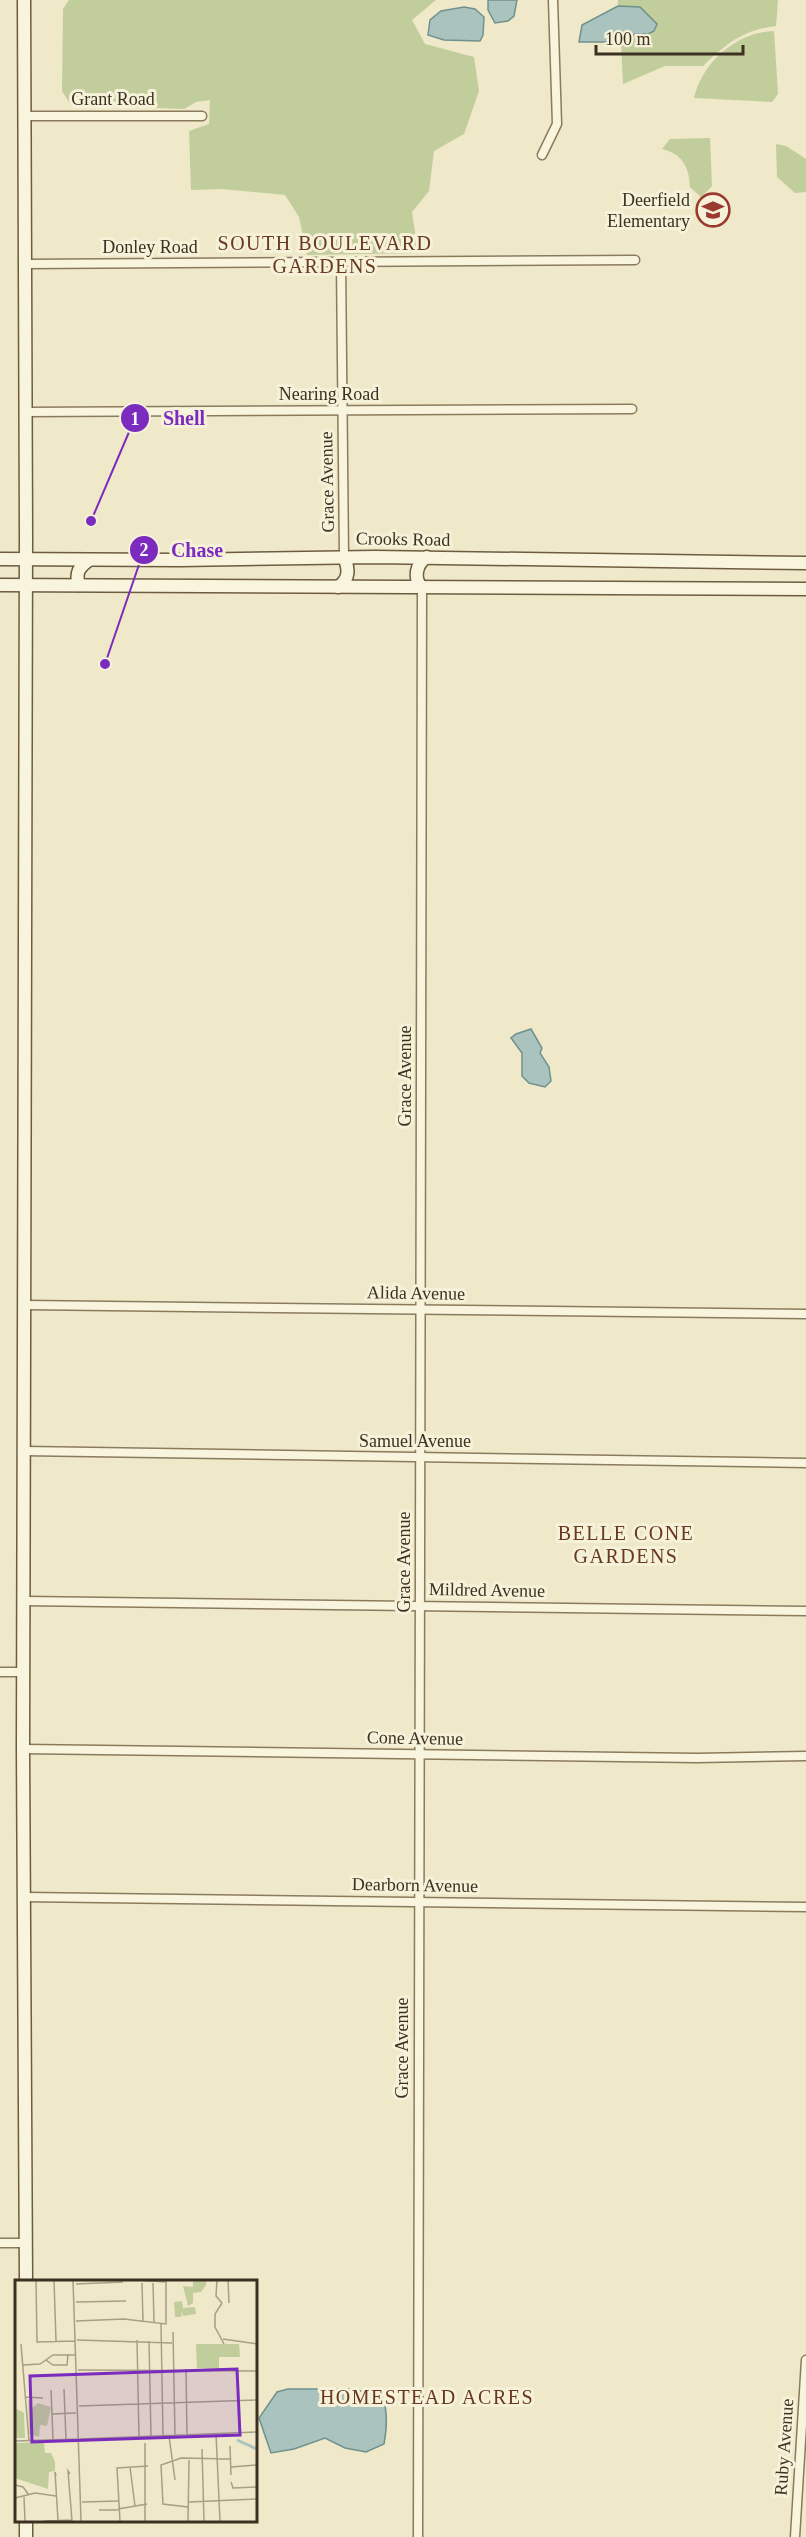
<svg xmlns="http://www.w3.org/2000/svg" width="806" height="2537" font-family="'Times New Roman',serif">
  <rect width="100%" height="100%" fill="#efe8c9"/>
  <g fill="#c2cd9c">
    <path d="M69,0H436L412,20L425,44L474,57L479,91L464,134L434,151L429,191L412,212L418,253L307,255L299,217L285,195L222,189L191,190L189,131L209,124L210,100L196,102L184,109L71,105L62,91L63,9Z"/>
    <path d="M618,0H778L776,26C743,30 727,43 703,66H665L623,84L621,42L635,34H648L640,7L618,6Z"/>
    <path d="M774,31L778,94L772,102L694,98C702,62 737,32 774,31Z"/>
    <path d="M710,138L712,186L701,197L690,187C689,166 682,154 662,149L670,139Z"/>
    <path d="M776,144L786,146L806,159V192L795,193L777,177Z"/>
  </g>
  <g fill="#aac3be" stroke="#70928d" stroke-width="1.5">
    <path d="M488,0H517L514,16L508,21L495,23L488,10Z"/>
    <path d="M618,6L640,7L657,24L654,31L648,34H635L621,42H579L582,25Z"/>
    <path d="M464,7L475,9L484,17L483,35L480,41L444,40L428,35L430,20L441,11Z"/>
    <path d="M531,1029L542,1048L540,1053L549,1067L551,1081L545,1087L529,1083L522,1076V1053L511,1038L516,1034Z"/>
    <path d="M288,2389H354L383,2398C388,2413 387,2428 384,2444L366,2452L345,2448L325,2438L294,2449L271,2453L259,2418L277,2392Z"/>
  </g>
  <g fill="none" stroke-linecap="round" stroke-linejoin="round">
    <defs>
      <g id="street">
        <path d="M24,116H202"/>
        <path d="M542,155L557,124L553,0"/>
        <path d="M341,262L344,557"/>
        <path d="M25,264L635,260"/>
        <path d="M26,412L632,409"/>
        <path d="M25,1305L806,1314"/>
        <path d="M24,1451L806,1463"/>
        <path d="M24,1601L806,1611"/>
        <path d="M0,1672H23"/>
        <path d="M23,1749L697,1758L806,1756"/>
        <path d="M24,1897L806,1907"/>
        <path d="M0,2243H26"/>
        <path d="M418,2537L422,588"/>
        <path d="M795,2537L806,2360"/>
      </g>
      <g id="secondary">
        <path d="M24,0L26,537L23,1749L26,2282"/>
        <path d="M0,559L180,560L375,557L806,563"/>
        <path d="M0,585L806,589"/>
        <path d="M79,585C75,573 79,567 89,560"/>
        <path d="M338,587C350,579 349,569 344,557"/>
        <path d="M422,588C413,578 416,564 427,557"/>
        <path d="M26,2537V2520"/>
      </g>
    </defs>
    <use href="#street" stroke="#8b7b5d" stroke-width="11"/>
    <use href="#secondary" stroke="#6d5c40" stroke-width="15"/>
    <use href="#street" stroke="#f9f4dd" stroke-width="8"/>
    <use href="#secondary" stroke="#f9f4dd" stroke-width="12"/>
  </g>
  <defs>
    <symbol id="school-ring" viewBox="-11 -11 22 22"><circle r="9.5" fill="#f6f1d9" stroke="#9a392e" stroke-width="1.5"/><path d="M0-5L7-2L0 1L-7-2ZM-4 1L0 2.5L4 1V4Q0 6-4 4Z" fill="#9a392e"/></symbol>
  </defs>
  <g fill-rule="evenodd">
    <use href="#school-ring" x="694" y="191" width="38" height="38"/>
  </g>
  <g text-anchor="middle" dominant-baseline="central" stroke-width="6" stroke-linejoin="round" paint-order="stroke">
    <g font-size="18" fill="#3c3121" stroke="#f6f1d9">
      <text x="113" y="99">Grant Road</text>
      <text x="150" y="247">Donley Road</text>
      <text x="329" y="394">Nearing Road</text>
      <text transform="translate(327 482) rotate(-91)">Grace Avenue</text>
      <text transform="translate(403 539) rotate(1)">Crooks Road</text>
      <text transform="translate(405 1076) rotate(-90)">Grace Avenue</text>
      <text transform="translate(416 1293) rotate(1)">Alida Avenue</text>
      <text x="415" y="1441">Samuel Avenue</text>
      <text transform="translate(404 1562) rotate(-90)">Grace Avenue</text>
      <text transform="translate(487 1590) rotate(1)">Mildred Avenue</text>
      <text transform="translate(415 1738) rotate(1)">Cone Avenue</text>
      <text transform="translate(415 1885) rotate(1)">Dearborn Avenue</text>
      <text transform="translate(402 2048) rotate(-90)">Grace Avenue</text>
      <text transform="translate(784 2447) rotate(-86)">Ruby Avenue</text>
    </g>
    <g font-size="18" fill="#3c3121" stroke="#f6f1d9" text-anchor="end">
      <text x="690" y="200">Deerfield<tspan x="690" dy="21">Elementary</tspan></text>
    </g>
    <g font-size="20" letter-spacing="1.5" fill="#683820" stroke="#f6f1d9">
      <text x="325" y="243">SOUTH BOULEVARD<tspan x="325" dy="23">GARDENS</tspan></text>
      <text x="626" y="1533">BELLE CONE<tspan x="626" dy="23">GARDENS</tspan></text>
      <text x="427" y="2397">HOMESTEAD ACRES</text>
    </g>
  </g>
  <g transform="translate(15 2280)">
    <rect width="242" height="242" fill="#efe8c9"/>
    <path d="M178,1H191V5L186,12L178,13V23L173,26L168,6L178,7ZM167,21L168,28L180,27L181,34L168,36L167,32L166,37H160L159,22ZM181,64H224L225,77H204V89L182,88ZM13,119L17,128L23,123L36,127L32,146L25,145L24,157L14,154ZM0,128L9,133L10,158H0ZM29,162L30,173H36L40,182V191L34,192L33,209L0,198V163Z" fill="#c2cd9c"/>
    <path fill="none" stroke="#aac3be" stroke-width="3" d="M222,160L242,169"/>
    <path fill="none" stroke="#a79f86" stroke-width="1.5" d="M21,0L22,62L60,61M39,0L41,61M58,0L66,241M120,0L151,2M202,0L201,16L207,23M213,0L214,23M127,3L128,42M138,3L139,42M61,4L108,2M61,22L111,21M207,23L200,34V47L209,64M61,41L109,39L151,44V0M146,44L148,156M158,52L160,156M208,59L242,64M62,60L157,63M122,60L124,157M134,61L136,156M6,64L14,161M31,80L38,85H52L53,74M8,85L25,84L38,75H60M171,89L172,155M63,90L242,91M49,109L51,159M36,110L38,159M10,117L28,118M64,126L242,120M37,134L61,133M201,154L205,241M154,156L160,200M65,159L242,152M0,161L65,159M130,163V241M215,166L216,195M187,169L189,241M115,187L120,226M216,187L242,185M55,194L53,191L57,241M41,196L40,192L43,240M216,202L218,208L242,207M0,205L8,207L14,215M9,217L10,241M0,218L20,213L41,216M67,222L103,221M174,222L242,219M173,227L148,224L146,185L166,178L215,179M103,229L132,224M84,230H103M29,241L57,240M105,241L102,188L133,186M173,241L174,180"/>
    <path fill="#7b2cbf" fill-opacity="0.15" stroke="#7b2cbf" stroke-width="3" d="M222,89L225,155L17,162L15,96Z"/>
    <rect width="242" height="242" fill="none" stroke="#3c3121" stroke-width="3"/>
  </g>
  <path fill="none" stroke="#7b2cbf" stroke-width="2" d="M91 521L135 418M105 664L144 550"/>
  <g fill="#7b2cbf" stroke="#f6f1d9" stroke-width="2">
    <circle cx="91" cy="521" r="6"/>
    <circle cx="105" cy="664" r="6"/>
    <circle cx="135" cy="418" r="15"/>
    <circle cx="144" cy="550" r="15"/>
  </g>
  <g font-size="18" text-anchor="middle" font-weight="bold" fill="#fff">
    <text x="135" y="425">1</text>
    <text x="144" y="556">2</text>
  </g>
  <g font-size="20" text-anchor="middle" font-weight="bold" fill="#7b2cbf" stroke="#f6f1d9" stroke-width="6" stroke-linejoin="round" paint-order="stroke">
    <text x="184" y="425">Shell</text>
    <text x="197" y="557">Chase</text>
  </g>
  <path d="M596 45v9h147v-9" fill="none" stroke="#3c3121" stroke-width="3"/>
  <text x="605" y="45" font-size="18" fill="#3c3121" stroke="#f6f1d9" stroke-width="4.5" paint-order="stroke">100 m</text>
</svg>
